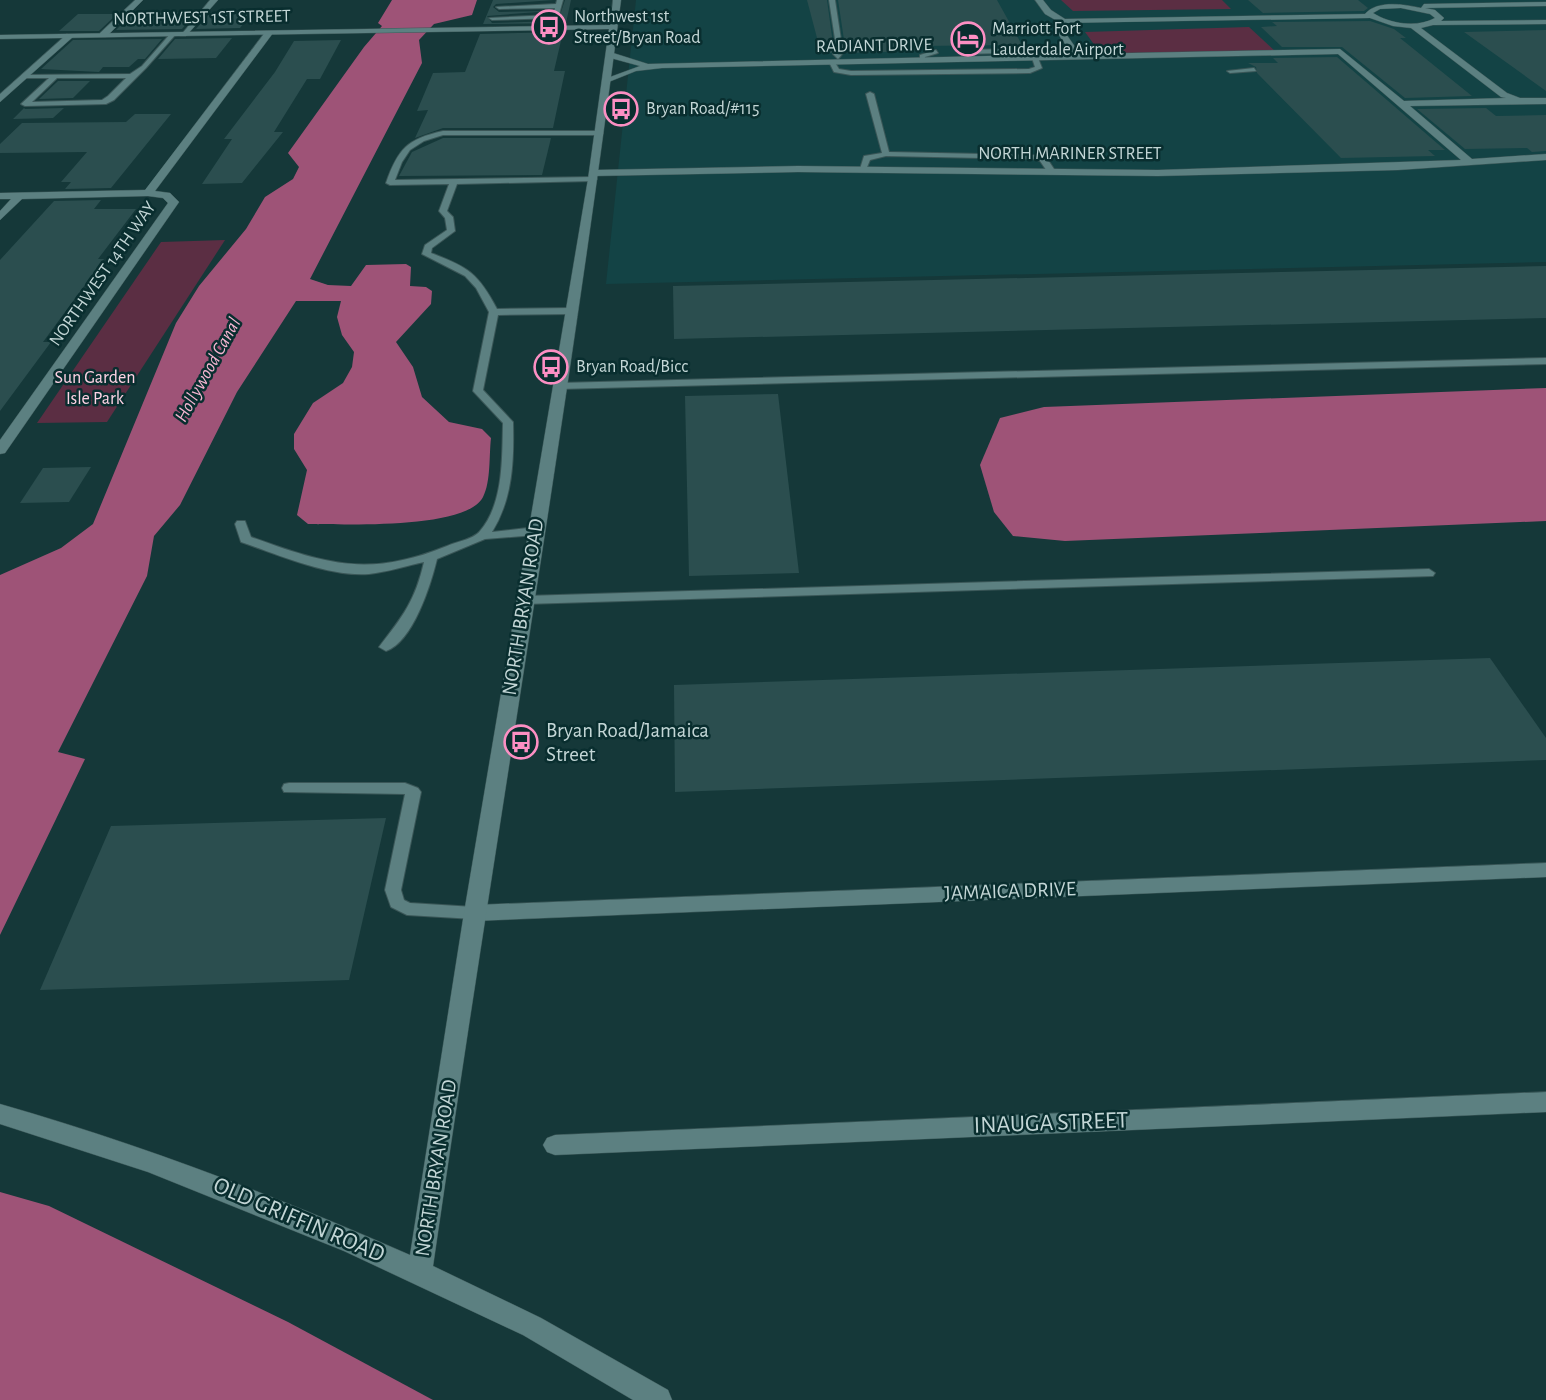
<svg xmlns="http://www.w3.org/2000/svg" width="1546" height="1400" font-family="'Alegreya Sans',sans-serif">
  <rect width="100%" height="100%" fill="#153839"/>
  <path fill="#134345" d="M636,0H1546V262L606,284Z"/>
  <g fill="#5b2e43">
    <path d="M1061,0H1222L1231,9L1073,11Z"/>
    <path d="M1249,27L1275,51L1101,54L1085,32Z"/>
    <path d="M225,240L107,422L37,423L161,242Z"/>
  </g>
  <g fill="#9e5377">
    <path d="M392,0H477L472,15L434,24L419,40L422,63L310,279L328,285L351,286L366,265L406,264L411,267L410,286L426,287L432,291L431,304L396,342L413,367L422,397L449,422L482,429L491,438C489,455 491,482 483,497C466,530 343,524 308,524L297,515L307,470L294,449V434L313,403L343,383L352,367L354,352L342,335L337,317L341,301H296L237,392L180,505L154,536L147,576L58,752L85,759L0,935V575L61,548L93,524L176,323L199,286L246,229L265,197L293,179L299,167L288,153L364,47L382,26L378,23Z"/>
    <path d="M1546,388V521L1065,541L1013,536L994,512L980,465L1000,418L1044,407Z"/>
    <path d="M0,1192L49,1206L288,1322L433,1400H0Z"/>
  </g>
  <g fill="#2b4e4f">
    <path d="M493,0H554L496,4L493,7L499,12L551,11L487,16L492,23L558,21L565,0H571L566,23L483,24Z"/>
    <path d="M807,0H827L834,51L831,53H821Z"/>
    <path d="M838,0H997L1022,45L918,46L920,51L846,53Z"/>
    <path d="M1248,0H1358L1368,8L1364,11L1263,13Z"/>
    <path d="M253,11L240,28L196,29L211,12Z"/>
    <path d="M196,12L182,29L116,30L133,13Z"/>
    <path d="M78,14H117L99,31H59Z"/>
    <path d="M1370,21L1394,29L1406,38H1400L1472,96L1405,98L1342,47H1282L1261,27L1277,26L1272,22Z"/>
    <path d="M1546,30V91L1464,32Z"/>
    <path d="M563,32L554,71H565L553,128H443L415,138L428,110L417,111L433,73L465,72L480,34Z"/>
    <path d="M232,38L216,58L158,59L175,39Z"/>
    <path d="M162,39L145,59H138L129,67H103L99,72L41,69L73,40Z"/>
    <path d="M341,40L320,79H307L274,132H283L242,183L202,184L232,139H224L275,72L294,41Z"/>
    <path d="M1337,57L1445,150H1428L1435,156L1341,158L1257,73L1256,67L1248,63H1278L1273,58Z"/>
    <path d="M58,81H90L73,98L39,99Z"/>
    <path d="M24,108L25,109L64,108L53,118L13,119Z"/>
    <path d="M1486,108L1496,116L1546,115V151L1532,152L1527,148L1465,149L1417,109Z"/>
    <path d="M135,114H171L111,188L65,189L71,182H61L87,152L0,153V144L22,123L126,122Z"/>
    <path d="M443,138H551L542,175L399,176L412,152Z"/>
    <path d="M101,200L94,209H136L98,259H104L43,342H51L0,411V260L54,201Z"/>
    <path d="M1546,266V318L674,339L673,286Z"/>
    <path d="M778,394L799,573L689,576L685,396Z"/>
    <path d="M91,467L69,502L20,503L43,468Z"/>
    <path d="M1490,658L1546,738V760L675,792L674,685Z"/>
    <path d="M386,818L349,980L40,990L111,826Z"/>
  </g>
  <g fill="none" stroke-linecap="round" stroke-linejoin="round">
    <defs>
      <g id="lane">
        <path d="M557,0H563L558,18L492,20L489,18L553,15L555,8L499,9L496,7L556,4Z"/>
        <path d="M829,0H835L843,53L838,59L833,54L837,52Z"/>
        <path d="M171,33L176,34L146,68L114,100L106,104L25,106L21,104L49,78H25L23,75L130,74L142,66ZM57,78H126L108,96L102,100L32,102Z"/>
        <path d="M1007,49L1025,59L1020,60L1006,53L964,54L961,52L964,50Z"/>
        <path d="M936,50L938,53L925,57L924,62H920V55Z"/>
        <path d="M1035,56L1038,58L1042,68L1030,73L851,75L834,72L829,62L834,61L839,69L851,71L1029,69L1035,67L1032,58Z"/>
        <path d="M1254,68L1256,71L1230,73L1227,71Z"/>
        <path d="M870,92L874,94L889,152L1033,155L1046,157L1056,172L1049,174L1040,161L1033,159L886,156L870,160L865,172H859L864,156L882,153L866,94Z"/>
        <path d="M443,131H599L603,133L599,135H443L424,141L410,150L402,162L395,180L593,177L597,179L593,181L457,184L447,211L453,217L455,231L432,248L431,253C468,267 478,273 497,309L571,308L576,311L571,314L498,315L483,390L513,422C514,460 513,498 492,532L536,527L542,531L536,535L485,539L437,559C431,584 413,642 386,651L379,647C403,616 415,601 424,562C406,566 387,572 369,574C328,577 279,555 241,542L235,524L237,521H245L251,537C326,564 368,578 447,546C456,542 474,539 480,531C504,503 502,457 503,423L473,391L489,312L476,288L465,276L422,254L425,245L447,230L445,218L439,211L449,184L390,185L386,183C398,149 407,139 443,131Z"/>
        <path d="M1546,358V364L559,389L554,386L559,383Z"/>
        <path d="M1429,569L1435,573L1433,576L525,604L519,600L525,596Z"/>
        <path d="M289,783H405L418,788L421,792L401,890L404,900L410,903L474,907L480,909L482,913L480,917L474,919L407,915L391,907L385,890L405,794L284,792L282,788L284,784Z"/>
      </g>
      <g id="street">
        <path d="M135,0H143L106,37H100V33Z"/>
        <path d="M210,0H218L186,36H180Z"/>
        <path d="M1035,0H1043L1051,10L1065,19L1365,14C1377,0 1403,4 1421,8L1424,4L1546,2V6L1425,8L1435,10L1444,18L1441,21L1546,20V24L1433,25L1421,28L1507,93L1520,98H1546V104L1410,106L1472,159L1546,154V160L1398,170L1158,176L798,172L594,176L589,173L594,170L798,166L1158,170L1461,160L1338,54L662,68L636,71L606,83L602,80L640,66L607,57L610,52L648,64L1072,54L1056,31L1059,22L1045,14ZM1401,8L1430,14L1435,18C1417,28 1390,24 1373,13L1380,9ZM1370,18L1393,26L1411,28L1501,97L1506,98L1404,101L1340,49L1080,54L1064,31L1066,23Z"/>
        <path d="M266,31L273,33L155,191L170,193L179,202L5,453L0,454V440L168,203L163,198L148,196L22,199L0,220V211L11,199H0V193L145,190Z"/>
        <path d="M67,34L74,36L0,102V94Z"/>
        <path d="M1546,863V877L474,921L467,918L464,913L467,908L474,905Z"/>
        <path d="M1546,1092V1112L555,1155L547,1152L543,1145L547,1138L555,1135Z"/>
      </g>
      <path id="secondary" d="M613,0H621C567,422 494,844 433,1266L541,1318L668,1390L672,1400H633L523,1335L344,1251L148,1172L0,1124V1104C140,1144 276,1196 410,1255L464,913L588,179L609,29L0,39V35L610,25Z"/>
    </defs>
    <use href="#lane" stroke="#3a5657" stroke-width="2"/>
    <use href="#street" stroke="#3a5657" stroke-width="1"/>
    <use href="#secondary" stroke="#3a5657" stroke-width="1"/>
    <use href="#lane" fill="#5c8081" fill-rule="evenodd"/>
    <use href="#street" fill="#5c8081" fill-rule="evenodd"/>
    <use href="#secondary" fill="#5c8081" fill-rule="evenodd"/>
  </g>
  <defs>
    <symbol id="bus-ring" viewBox="-11 -11 22 22"><circle r="9.5" fill="#092e2f" stroke="#fc8fc3" stroke-width="1.5"/><path d="M-5-6H5V4H4V6H2V4H-2V6H-4V4H-5ZM-3.5-4V0h7V-4ZM-3.5 1.2v1.5H-2V1.2ZM2 1.2v1.5H3.5V1.2Z" fill="#fc8fc3"/></symbol>
    <symbol id="hotel-ring" viewBox="-11 -11 22 22"><circle r="9.5" fill="#092e2f" stroke="#fc8fc3" stroke-width="1.5"/><path d="M-6-4.5h1.5V1H6V5H4.5V3h-9V5H-6ZM-4 0a1.8 1.8 0 1 1 3.6 0ZM.5 0V-2.5h3Q6-2.5 6 0Z" fill="#fc8fc3"/></symbol>
  </defs>
  <g fill-rule="evenodd">
    <use href="#bus-ring" x="530" y="8" width="38" height="38"/>
    <use href="#hotel-ring" x="949" y="20" width="38" height="38"/>
    <use href="#bus-ring" x="602" y="90" width="38" height="38"/>
    <use href="#bus-ring" x="532" y="348" width="38" height="38"/>
    <use href="#bus-ring" x="502" y="723" width="38" height="38"/>
  </g>
  <g text-anchor="middle" dominant-baseline="central" stroke-width="5" stroke-linejoin="round" paint-order="stroke">
    <g font-size="18" fill="#c3d6d6" stroke="#092e2f" text-anchor="start">
      <text x="574" y="17">Northwest 1st<tspan x="574" dy="21">Street/Bryan Road</tspan></text>
      <text x="992" y="29">Marriott Fort<tspan x="992" dy="21">Lauderdale Airport</tspan></text>
      <text x="646" y="109">Bryan Road/#115</text>
      <text x="576" y="367">Bryan Road/Bicc</text>
    </g>
    <g font-size="18" fill="#c3d6d6" stroke="#092e2f">
      <text transform="translate(202 18) rotate(-1)">NORTHWEST 1ST STREET</text>
      <text transform="translate(874 46) rotate(-1)">RADIANT DRIVE</text>
      <text x="1070" y="154">NORTH MARINER STREET</text>
      <text transform="translate(103 274) rotate(-55)">NORTHWEST 14TH WAY</text>
    </g>
    <g font-size="18" fill="#fed2e4" stroke="#092e2f">
      <text x="95" y="378">Sun Garden<tspan x="95" dy="21">Isle Park</tspan></text>
    </g>
    <g font-size="19" font-style="italic" fill="#f6b5d1" stroke="#092e2f">
      <text transform="translate(208 370) rotate(-61)">Hollywood Canal</text>
    </g>
    <g font-size="21" fill="#c3d6d6" stroke="#092e2f">
      <text transform="translate(523 607) rotate(-81)">NORTH BRYAN ROAD</text>
      <text transform="translate(1010 891) rotate(-2)">JAMAICA DRIVE</text>
      <text transform="translate(436 1168) rotate(-81)">NORTH BRYAN ROAD</text>
    </g>
    <g font-size="21" fill="#c3d6d6" stroke="#092e2f" text-anchor="start">
      <text x="546" y="730">Bryan Road/Jamaica<tspan x="546" dy="24">Street</tspan></text>
    </g>
    <g font-size="24" fill="#c3d6d6" stroke="#092e2f">
      <text transform="translate(1051 1123) rotate(-2)">INAUGA STREET</text>
      <text transform="translate(299 1220) rotate(23)">OLD GRIFFIN ROAD</text>
    </g>
  </g>
</svg>
